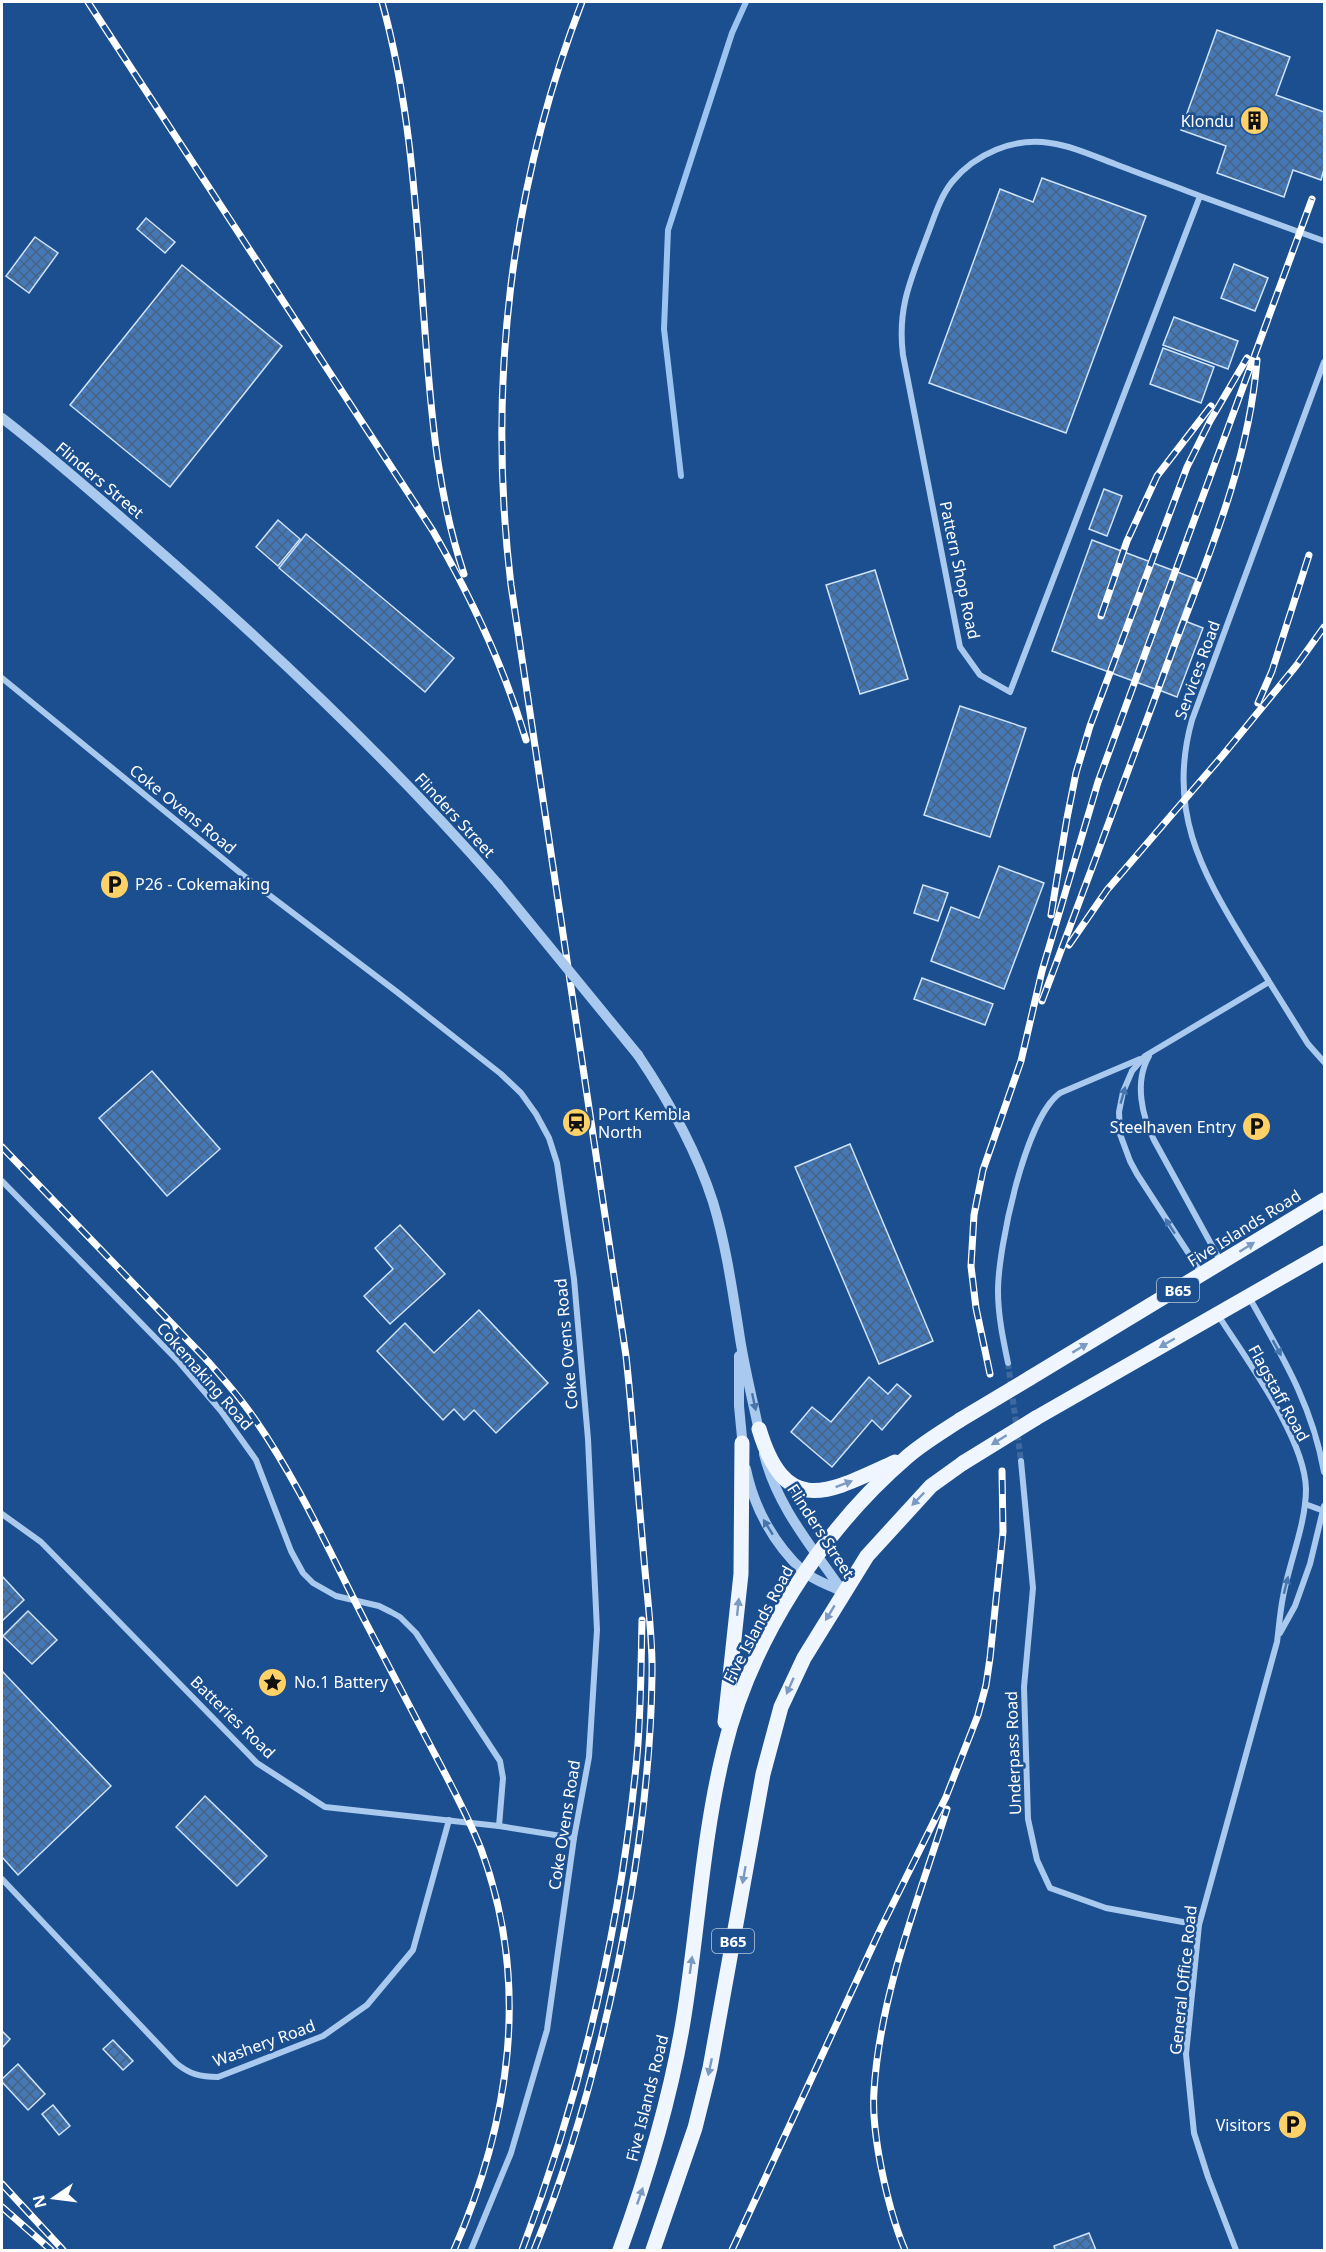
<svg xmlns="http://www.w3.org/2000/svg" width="1326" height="2252" font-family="'Noto Sans',sans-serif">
  <defs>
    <pattern id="building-cross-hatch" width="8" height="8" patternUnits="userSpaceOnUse" patternTransform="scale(1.5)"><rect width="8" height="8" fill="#4478b7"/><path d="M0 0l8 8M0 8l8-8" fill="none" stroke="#486282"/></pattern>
  </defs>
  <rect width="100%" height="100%" fill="#1b4f8f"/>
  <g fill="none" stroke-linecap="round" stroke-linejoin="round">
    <path stroke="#9cc4f0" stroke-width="6" d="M681,476L664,329L668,230L732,33L746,2"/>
  </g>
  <g fill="url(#building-cross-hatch)" stroke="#cfe3fa" stroke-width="1.5">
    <path d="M1217,30L1290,57L1276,95L1324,112V169L1321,180L1293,170L1284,197L1217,173L1226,146L1181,130Z"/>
    <path d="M1042,178L1146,216L1066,433L929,383L1000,189L1033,202Z"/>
    <path d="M146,218L175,242L165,253L137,229Z"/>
    <path d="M35,237L58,253L29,293L6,276Z"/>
    <path d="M1234,264L1268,278L1255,311L1221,298Z"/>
    <path d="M182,265L282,346L170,487L70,405Z"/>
    <path d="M1174,317L1238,341L1228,369L1163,345Z"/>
    <path d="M1163,348L1214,367L1201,403L1150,384Z"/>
    <path d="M1104,489L1122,496L1107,536L1089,529Z"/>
    <path d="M278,520L300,539L278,566L256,547Z"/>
    <path d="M306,534L454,658L425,692L279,568Z"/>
    <path d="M1092,540L1196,579L1155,689L1052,651Z"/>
    <path d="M875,570L908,679L860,694L826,585Z"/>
    <path d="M1185,621L1203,628L1177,697L1159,690Z"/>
    <path d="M960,706L1026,728L990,837L924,815Z"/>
    <path d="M999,866L1044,883L1004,989L931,961L951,907L979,918Z"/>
    <path d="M923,885L948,893L938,921L914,913Z"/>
    <path d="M922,978L993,1004L985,1025L914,999Z"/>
    <path d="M152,1071L220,1149L167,1196L99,1118Z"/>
    <path d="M576,1111L579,1129L569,1131L566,1113Z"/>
    <path d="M850,1144L933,1341L879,1364L795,1167Z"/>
    <path d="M400,1225L445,1274L390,1324L364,1296L393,1269L375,1248Z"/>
    <path d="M479,1310L548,1383L496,1433L474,1410L464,1420L454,1409L443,1420L377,1351L405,1323L434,1353Z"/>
    <path d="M869,1377L888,1394L897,1384L911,1396L882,1430L872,1420L832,1467L791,1432L812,1407L831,1422Z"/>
    <path d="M2,1576L24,1600L2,1621Z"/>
    <path d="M28,1611L57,1640L32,1664L3,1636Z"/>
    <path d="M2,1671L111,1786L18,1875L2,1857Z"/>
    <path d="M205,1796L267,1856L237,1886L176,1827Z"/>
    <path d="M2,2031L10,2039L2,2048Z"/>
    <path d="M113,2040L133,2061L123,2070L103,2049Z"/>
    <path d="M18,2064L45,2094L28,2110L2,2082V2079Z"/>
    <path d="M53,2105L70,2126L59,2135L42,2114Z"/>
    <path d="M1089,2233L1096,2250H1055L1054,2246Z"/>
  </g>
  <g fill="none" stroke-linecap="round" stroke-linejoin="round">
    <path stroke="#3d69a0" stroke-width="6" stroke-dasharray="6 3" stroke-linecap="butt" d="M1008,1363L1021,1461"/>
    <g stroke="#a9c9ee" stroke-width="6">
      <path d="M1200,196C1172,185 1143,175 1115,164C1094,156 1072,146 1050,143C1014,137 975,154 952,182C940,197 934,218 927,236C911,279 897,308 903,355L960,647L980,675L1010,692L1200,196L1324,241"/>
      <path d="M1324,362L1192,720C1167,809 1200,869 1245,943C1266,977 1287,1010 1308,1044L1324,1062"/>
      <path d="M2,678L244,876L397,992L501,1074L521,1093L536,1114L549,1138L557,1163L574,1279L588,1439L597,1630L589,1757L574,1838L547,2030L511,2153L471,2250"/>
      <path d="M1149,1056C1134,1082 1142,1116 1154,1140L1221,1262"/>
      <path d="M2,1181L179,1362L221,1411L256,1460L291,1551L303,1573L313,1583L336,1596L379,1606L391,1612L400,1617L416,1633L500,1761L503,1778L499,1826"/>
      <path d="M1202,1274L1137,1174L1130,1161L1120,1134L1119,1112L1123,1092L1132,1071L1145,1056L1269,982"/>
      <path d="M1249,1297C1282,1356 1312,1404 1324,1472"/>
      <path d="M1218,1315C1246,1359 1305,1438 1306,1489C1306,1524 1289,1563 1283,1597C1280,1612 1279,1627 1277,1642L1199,1925L1186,2054L1194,2133L1208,2177L1236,2250"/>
      <path d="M1008,1363C1003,1339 998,1315 998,1291C998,1248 1025,1118 1060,1093L1140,1059"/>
      <path d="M1021,1461L1033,1588L1024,1687L1028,1819L1037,1860L1050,1888L1106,1908L1199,1925"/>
      <path d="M1305,1504L1324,1511"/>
      <path d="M2,1514L41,1542L257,1763L325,1807L499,1826L574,1838"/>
      <path d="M1280,1633L1295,1606L1310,1564L1324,1506"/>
      <path d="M2,1879L176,2063C189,2074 200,2077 218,2077L323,2036L367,2005L413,1950L449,1820"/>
    </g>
    <g stroke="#a9c9ee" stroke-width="10">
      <path d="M2,418C60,463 116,513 172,562C287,663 398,769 498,884"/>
      <path d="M638,1055C669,1101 696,1149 713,1202C726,1245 732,1288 739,1332C744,1367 753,1401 760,1436"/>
      <path d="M739,1356V1406L743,1448"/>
      <path d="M764,1454C777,1507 813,1548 843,1592"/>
      <path d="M746,1469C754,1508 774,1544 803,1571C813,1580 829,1585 841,1591"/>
    </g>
    <g stroke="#f0f6ff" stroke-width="15">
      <path d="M1030,1378L1324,1200"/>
      <path d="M1036,1418L1324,1253"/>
      <path d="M759,1429C786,1519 829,1492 895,1462"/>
      <path d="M725,1722L741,1574L742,1443"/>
      <path d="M620,2250C647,2176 670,2101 683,2022C698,1932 702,1839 724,1750C750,1641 822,1530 907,1457C923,1443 942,1432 960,1420"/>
      <path d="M653,2250L695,2128L710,2068L763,1774L781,1707L804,1658L867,1556L931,1486L963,1463"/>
    </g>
    <defs>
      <g id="rail">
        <path d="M88,2L433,531C471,597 504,667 526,740"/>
        <path d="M382,2C413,113 417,230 426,345C432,423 439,500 464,574"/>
        <path d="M1101,616L1127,541L1157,476L1211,406"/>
        <path d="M1258,703L1272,671L1309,555"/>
        <path d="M1051,915L1067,818L1076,773L1090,726L1187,467L1210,421L1247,358"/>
        <path d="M1069,945L1107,890L1223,755L1296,666L1324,627"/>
        <path d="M1042,1001C1086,885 1129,768 1172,652C1208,557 1249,462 1257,360"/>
        <path d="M2,1147L204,1357C222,1377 239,1396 254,1418C298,1481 330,1553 365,1621C387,1663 409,1705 431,1747C449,1781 467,1814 481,1849C531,1983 510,2122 454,2250"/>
        <path d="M990,1374L976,1308L971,1266L974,1215L983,1170L1021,1061L1042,971L1098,782L1312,199"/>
        <path d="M2,2184L63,2250"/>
        <path d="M2,2207L51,2250"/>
        <path d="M522,2250C582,2091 621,1926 637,1756C641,1711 641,1665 642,1620"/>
        <path d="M534,2250C570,2162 596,2068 616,1974C636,1876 651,1776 652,1675C653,1633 646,1590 643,1547C637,1483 633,1420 626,1356L511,585C487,387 510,188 582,2"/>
        <path d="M732,2250L881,1928L946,1797L978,1715L986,1685L990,1658L1003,1532L1002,1471"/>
        <path d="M905,2250C888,2210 871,2134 874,2091C880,1994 918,1901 947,1809"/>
      </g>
    </defs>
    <use href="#rail" stroke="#fff" stroke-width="7"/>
    <use href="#rail" stroke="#1b4f8f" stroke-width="4.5" stroke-dasharray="14" stroke-linecap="butt"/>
    <path stroke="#a9c9ee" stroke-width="10" d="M498,884L638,1055"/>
    <g stroke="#f0f6ff" stroke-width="15">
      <path d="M960,1420L1030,1378"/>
      <path d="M963,1463L1036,1418"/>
    </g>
  </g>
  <defs><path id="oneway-solid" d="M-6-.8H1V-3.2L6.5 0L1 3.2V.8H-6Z" transform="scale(1.5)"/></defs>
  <g fill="#4674ac">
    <use href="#oneway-solid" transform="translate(1123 1095) rotate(-74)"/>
    <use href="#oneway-solid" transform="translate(1170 1226) rotate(-123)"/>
    <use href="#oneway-solid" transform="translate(1277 1348) rotate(61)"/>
    <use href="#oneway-solid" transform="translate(754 1402) rotate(78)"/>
    <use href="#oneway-solid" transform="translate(768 1527) rotate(-122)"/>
    <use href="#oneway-solid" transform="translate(1286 1585) rotate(-76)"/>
  </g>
  <g fill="#7b9ac1">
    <use href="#oneway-solid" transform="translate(1247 1247) rotate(-32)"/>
    <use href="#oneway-solid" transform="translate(1167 1343) rotate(150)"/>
    <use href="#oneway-solid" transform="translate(1080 1348) rotate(-31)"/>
    <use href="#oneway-solid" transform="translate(999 1440) rotate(148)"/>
    <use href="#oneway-solid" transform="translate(844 1484) rotate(-21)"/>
    <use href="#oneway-solid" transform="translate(918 1499) rotate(134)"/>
    <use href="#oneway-solid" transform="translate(738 1607) rotate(-84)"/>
    <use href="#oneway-solid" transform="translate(830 1613) rotate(121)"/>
    <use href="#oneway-solid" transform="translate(790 1686) rotate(114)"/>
    <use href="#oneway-solid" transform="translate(744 1875) rotate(100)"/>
    <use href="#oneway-solid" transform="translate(691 1965) rotate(-82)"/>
    <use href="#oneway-solid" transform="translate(710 2067) rotate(102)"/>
    <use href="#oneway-solid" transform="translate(640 2196) rotate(-71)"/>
  </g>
  <defs>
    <symbol id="building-disc" viewBox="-11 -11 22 22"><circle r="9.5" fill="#ffd166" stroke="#1b4f8f"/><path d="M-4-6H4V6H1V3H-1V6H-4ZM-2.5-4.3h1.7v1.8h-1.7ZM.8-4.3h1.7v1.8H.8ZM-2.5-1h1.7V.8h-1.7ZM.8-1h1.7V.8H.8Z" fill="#111"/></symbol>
    <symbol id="parking-disc" viewBox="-11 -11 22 22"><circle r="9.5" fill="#ffd166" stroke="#1b4f8f"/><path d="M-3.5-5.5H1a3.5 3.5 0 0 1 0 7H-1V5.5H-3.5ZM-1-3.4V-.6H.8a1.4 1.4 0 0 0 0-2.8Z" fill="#111"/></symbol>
    <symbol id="station-disc" viewBox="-11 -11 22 22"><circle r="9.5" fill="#ffd166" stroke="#1b4f8f"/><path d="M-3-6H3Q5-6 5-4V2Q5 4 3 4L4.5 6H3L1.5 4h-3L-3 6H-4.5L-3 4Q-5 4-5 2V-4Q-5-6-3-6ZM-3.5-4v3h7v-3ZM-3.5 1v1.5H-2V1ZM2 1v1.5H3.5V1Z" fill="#111"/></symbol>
    <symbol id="sight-disc" viewBox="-11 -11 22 22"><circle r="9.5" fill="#ffd166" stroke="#1b4f8f"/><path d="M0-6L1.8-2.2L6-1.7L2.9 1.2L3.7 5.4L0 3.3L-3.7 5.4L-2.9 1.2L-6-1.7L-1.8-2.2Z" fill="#111"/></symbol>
  </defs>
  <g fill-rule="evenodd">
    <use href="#building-disc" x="1238" y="104" width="33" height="33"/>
    <use href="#parking-disc" x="98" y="868" width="33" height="33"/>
    <use href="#station-disc" x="560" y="1106" width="33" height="33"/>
    <use href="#parking-disc" x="1240" y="1110" width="33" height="33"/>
    <use href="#sight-disc" x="256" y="1666" width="33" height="33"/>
    <use href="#parking-disc" x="1276" y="2108" width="33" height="33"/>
  </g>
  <g text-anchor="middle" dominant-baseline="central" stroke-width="5" stroke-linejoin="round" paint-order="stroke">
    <g fill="#1b4f8f" stroke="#bbcadd" stroke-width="1.5">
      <rect x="1157" y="1278" width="42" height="24" rx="4.5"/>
      <rect x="712" y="1929" width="42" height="24" rx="4.5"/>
    </g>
    <g font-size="15" font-weight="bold" fill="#fff">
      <text x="1178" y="1290">B65</text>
      <text x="733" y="1941">B65</text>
    </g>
    <g font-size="16" fill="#fff" stroke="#1b4f8f" text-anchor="end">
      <text x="1234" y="121">Klondu</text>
      <text x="135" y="884" text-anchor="start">P26 - Cokemaking</text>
      <text x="598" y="1114" text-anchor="start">Port Kembla<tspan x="598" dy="18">North</tspan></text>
      <text x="1236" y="1127">Steelhaven Entry</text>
      <text x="294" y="1682" text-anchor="start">No.1 Battery</text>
      <text x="1271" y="2125">Visitors</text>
    </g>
    <g font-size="16" fill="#fff" stroke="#1b4f8f">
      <text transform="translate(100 480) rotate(40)">Flinders Street</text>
      <text transform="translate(960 570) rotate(78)">Pattern Shop Road</text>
      <text transform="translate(1197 670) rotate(-70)">Services Road</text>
      <text transform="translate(183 809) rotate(39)">Coke Ovens Road</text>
      <text transform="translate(455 815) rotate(47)">Flinders Street</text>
      <text transform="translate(1244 1228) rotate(-32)">Five Islands Road</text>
      <text transform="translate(566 1344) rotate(-95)">Coke Ovens Road</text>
      <text transform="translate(205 1376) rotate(49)">Cokemaking Road</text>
      <text transform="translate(1279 1393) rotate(61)">Flagstaff Road</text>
      <text transform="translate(821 1531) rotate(57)">Flinders Street</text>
      <text transform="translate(758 1624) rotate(-62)">Five Islands Road</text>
      <text transform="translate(233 1717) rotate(44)">Batteries Road</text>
      <text transform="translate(1013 1753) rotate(-92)">Underpass Road</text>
      <text transform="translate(564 1825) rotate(-81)">Coke Ovens Road</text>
      <text transform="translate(1183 1980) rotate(-84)">General Office Road</text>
      <text transform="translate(264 2043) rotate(-20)">Washery Road</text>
      <text transform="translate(647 2098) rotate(-76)">Five Islands Road</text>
    </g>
  </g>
  <rect width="1326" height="2252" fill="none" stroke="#ffffff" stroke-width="6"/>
  <g transform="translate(54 2198) rotate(256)" stroke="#1b4f8f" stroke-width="4.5" paint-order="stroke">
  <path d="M0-4.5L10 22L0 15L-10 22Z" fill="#ffffff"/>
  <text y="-9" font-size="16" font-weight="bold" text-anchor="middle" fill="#ffffff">N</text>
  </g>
</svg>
